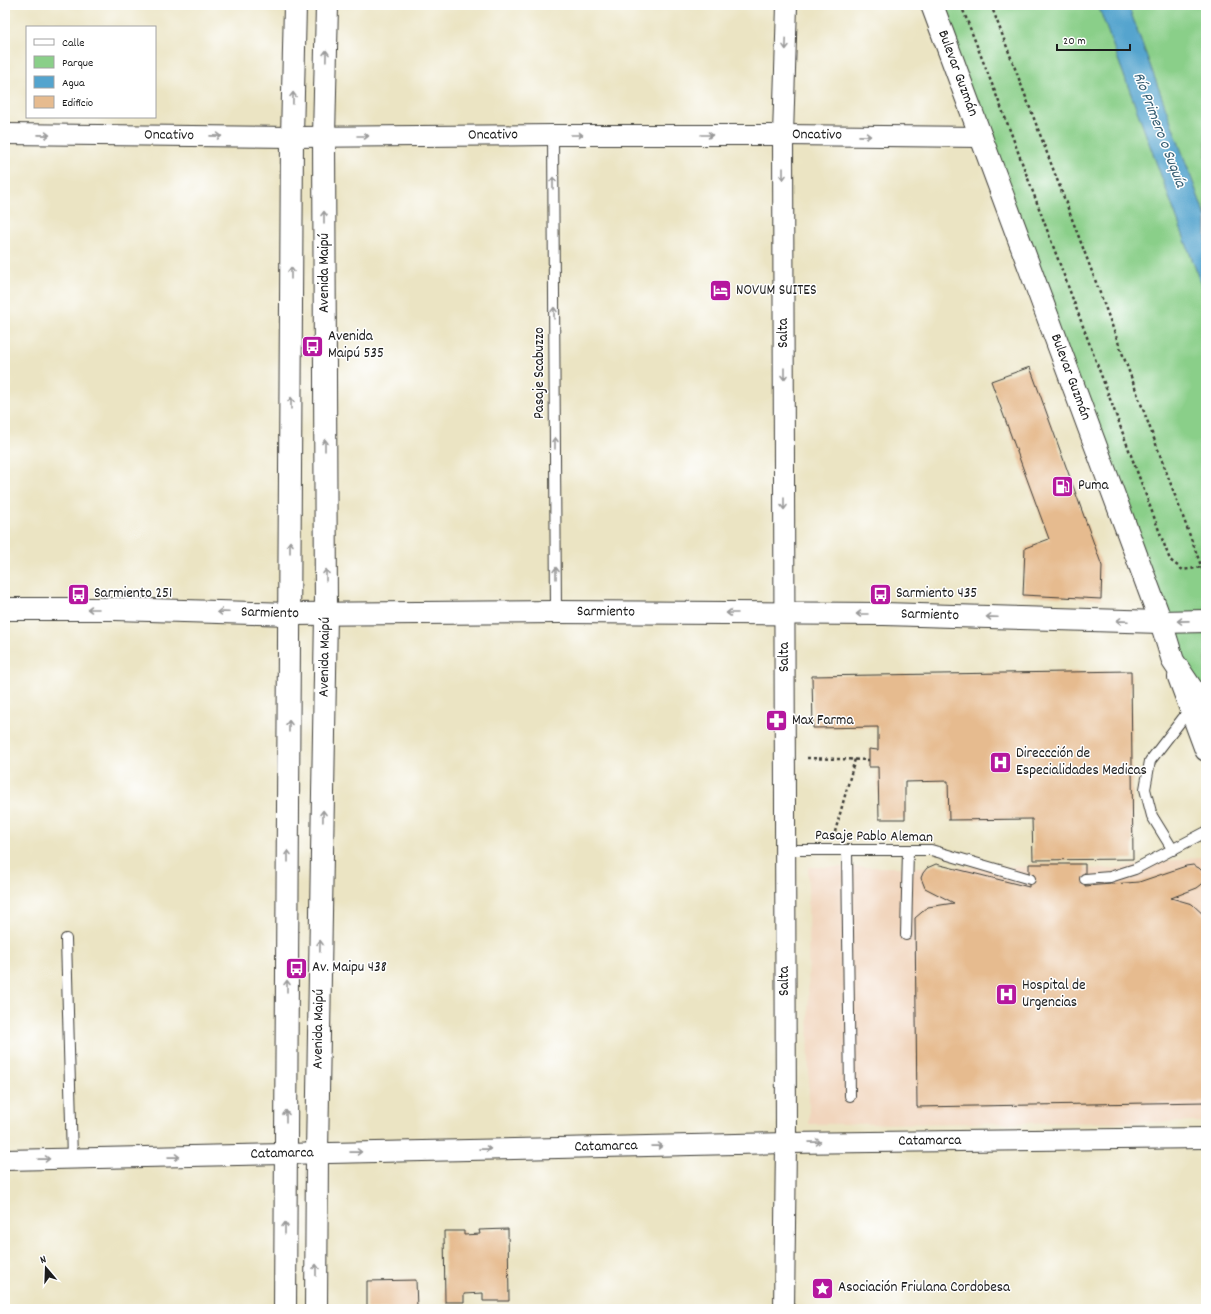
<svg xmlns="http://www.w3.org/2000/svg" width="1211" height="1314" font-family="Dekko,sans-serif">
  <rect width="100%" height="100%" fill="#fff"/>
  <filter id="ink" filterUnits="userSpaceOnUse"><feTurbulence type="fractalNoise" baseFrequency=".025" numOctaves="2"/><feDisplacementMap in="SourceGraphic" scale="8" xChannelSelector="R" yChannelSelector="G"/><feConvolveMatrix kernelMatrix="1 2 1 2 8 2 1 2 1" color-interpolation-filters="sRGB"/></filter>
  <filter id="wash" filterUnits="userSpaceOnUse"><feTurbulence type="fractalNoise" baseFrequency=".012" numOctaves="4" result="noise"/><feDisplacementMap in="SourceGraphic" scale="16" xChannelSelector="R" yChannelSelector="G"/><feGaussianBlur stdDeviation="0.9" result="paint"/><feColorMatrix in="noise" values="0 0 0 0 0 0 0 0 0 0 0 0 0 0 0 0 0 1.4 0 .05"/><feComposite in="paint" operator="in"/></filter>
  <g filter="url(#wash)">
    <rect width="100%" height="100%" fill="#ebe4c3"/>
    <path fill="#f1d5bd" d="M1206,856V1122L809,1124L808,867H1012L1110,869Z"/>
    <g fill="#8acf89" stroke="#537652">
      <path d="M932,5H1098L1206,297V710L1173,661Z"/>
      <path d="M1128,5H1206V218Z"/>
    </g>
    <path fill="#54a4ce" stroke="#386075" d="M1098,5H1128L1206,218V297Z"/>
    <g id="blocks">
      <g fill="#e6bb8f">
        <path d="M1030,367L1102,566L1101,599L1023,595L1025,548L1049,539L991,381Z"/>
        <path d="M1131,671L1133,859L1033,860L1032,819L949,820L948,781L905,782V819H879L878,767H869V749L878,750V727L813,728L812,676Z"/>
        <path d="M936,864L1029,887V864H1085V886L1139,882L1186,866L1193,865L1199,868L1203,872L1204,877V882L1201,885L1197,888L1171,898L1192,904L1206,917V1102L917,1107L915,918L928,907L954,903L925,888L921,878L923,873L927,868Z"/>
        <path d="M508,1229L509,1301H483V1293L464,1294V1302H445L444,1231H464V1235L480,1234L479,1230Z"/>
        <path d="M416,1280L417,1309H367V1281Z"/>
      </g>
    </g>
  </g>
  <g filter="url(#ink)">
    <use href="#blocks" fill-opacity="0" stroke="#3b3a35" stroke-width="1"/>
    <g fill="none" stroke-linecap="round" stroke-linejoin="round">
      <defs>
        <g id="service">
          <path d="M553,135L556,612"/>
          <path d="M785,850H931L1030,879"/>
          <path d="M847,850L850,1096"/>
          <path d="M1173,850L1152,816L1145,789L1150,761L1190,709"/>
          <path d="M1085,879L1110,877L1135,869L1206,832"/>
          <path d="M906,935L908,850"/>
          <path d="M66,939L72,1159"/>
        </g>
        <g id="minor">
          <path id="s1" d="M5,134L292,137L553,135H783L982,137"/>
          <path id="s2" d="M5,1160L786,1143L1206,1138"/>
          <path d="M784,1309L786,1143L783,135L787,5"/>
        </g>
        <g id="secondary">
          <path d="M1161,622L1206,621"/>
          <path d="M1179,677L1206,750"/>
        </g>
        <g id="primary">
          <path id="s3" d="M932,5L1161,622L1173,661L1206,710"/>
          <path id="s4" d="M5,609H115L290,614L556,612L884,614L1161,622"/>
          <path d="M285,1309L292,137L295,5"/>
          <path id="s5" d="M316,1309L317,1153L326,614L324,136L327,5"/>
        </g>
      </defs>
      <use href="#service" stroke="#3b3a35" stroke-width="12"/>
      <use href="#minor" stroke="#3b3a35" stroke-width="22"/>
      <use href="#secondary" stroke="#3b3a35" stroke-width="24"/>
      <use href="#primary" stroke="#3b3a35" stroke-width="24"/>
      <g stroke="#3b3a35" stroke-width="2.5" stroke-dasharray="3 3" stroke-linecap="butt">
        <path d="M961,5L1008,125L1170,560L1183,570L1202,567"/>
        <path d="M991,5L1097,285L1206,579"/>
        <path d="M807,758L869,760"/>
        <path d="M835,832L855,759"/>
      </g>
      <use href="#service" stroke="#fff" stroke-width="10"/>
      <use href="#minor" stroke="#fff" stroke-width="20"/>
      <use href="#secondary" stroke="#fff" stroke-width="22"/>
      <use href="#primary" stroke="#fff" stroke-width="22"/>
    </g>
    <defs><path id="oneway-shaft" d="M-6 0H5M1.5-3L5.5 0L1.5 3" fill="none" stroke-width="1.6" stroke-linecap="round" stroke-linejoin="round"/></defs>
    <g stroke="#999">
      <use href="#oneway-shaft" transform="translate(786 44) rotate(92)"/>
      <use href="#oneway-shaft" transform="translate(326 56) rotate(-89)"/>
      <use href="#oneway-shaft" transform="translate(293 98) rotate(-89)"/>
      <use href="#oneway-shaft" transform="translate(44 135) rotate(1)"/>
      <use href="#oneway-shaft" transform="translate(577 135)"/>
      <use href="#oneway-shaft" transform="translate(707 135)"/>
      <use href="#oneway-shaft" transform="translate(216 136) rotate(1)"/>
      <use href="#oneway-shaft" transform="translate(363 136)"/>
      <use href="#oneway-shaft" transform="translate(865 136) rotate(1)"/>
      <use href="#oneway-shaft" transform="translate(783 174) rotate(90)"/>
      <use href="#oneway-shaft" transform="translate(553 183) rotate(-90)"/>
      <use href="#oneway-shaft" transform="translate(324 217) rotate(-90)"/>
      <use href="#oneway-shaft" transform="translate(291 273) rotate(-90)"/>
      <use href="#oneway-shaft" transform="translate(554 313) rotate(-90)"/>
      <use href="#oneway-shaft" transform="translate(784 374) rotate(90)"/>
      <use href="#oneway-shaft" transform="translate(291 403) rotate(-90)"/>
      <use href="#oneway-shaft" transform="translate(555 443) rotate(-90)"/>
      <use href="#oneway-shaft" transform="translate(325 445) rotate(-90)"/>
      <use href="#oneway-shaft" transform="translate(784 504) rotate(90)"/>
      <use href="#oneway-shaft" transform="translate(290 547) rotate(-90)"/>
      <use href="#oneway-shaft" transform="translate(556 573) rotate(-90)"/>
      <use href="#oneway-shaft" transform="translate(326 575) rotate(-90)"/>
      <use href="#oneway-shaft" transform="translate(93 609) rotate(-180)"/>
      <use href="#oneway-shaft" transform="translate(223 612) rotate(-178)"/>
      <use href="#oneway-shaft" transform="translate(732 613) rotate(-180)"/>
      <use href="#oneway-shaft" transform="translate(862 614) rotate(-180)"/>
      <use href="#oneway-shaft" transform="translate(992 617) rotate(-178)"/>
      <use href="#oneway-shaft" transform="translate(1122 621) rotate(-178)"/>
      <use href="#oneway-shaft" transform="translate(1183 621) rotate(179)"/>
      <use href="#oneway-shaft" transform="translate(289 726) rotate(-90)"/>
      <use href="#oneway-shaft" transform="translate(323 816) rotate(-89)"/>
      <use href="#oneway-shaft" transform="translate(288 856) rotate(-90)"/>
      <use href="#oneway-shaft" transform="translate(320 946) rotate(-89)"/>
      <use href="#oneway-shaft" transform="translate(287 986) rotate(-90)"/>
      <use href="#oneway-shaft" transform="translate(286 1116) rotate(-90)"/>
      <use href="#oneway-shaft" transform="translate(815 1142) rotate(-1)"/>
      <use href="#oneway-shaft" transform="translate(657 1146) rotate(-1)"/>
      <use href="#oneway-shaft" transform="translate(485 1149) rotate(-1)"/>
      <use href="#oneway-shaft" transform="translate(356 1152) rotate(-1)"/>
      <use href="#oneway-shaft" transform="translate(174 1157) rotate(-1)"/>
      <use href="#oneway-shaft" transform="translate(44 1159) rotate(-1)"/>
      <use href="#oneway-shaft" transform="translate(285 1228) rotate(-90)"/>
      <use href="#oneway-shaft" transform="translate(316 1270) rotate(-90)"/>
    </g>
  </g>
  <defs>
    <symbol id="hotel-square" viewBox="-11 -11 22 22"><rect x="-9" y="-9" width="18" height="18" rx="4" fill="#b5179e" stroke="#fff"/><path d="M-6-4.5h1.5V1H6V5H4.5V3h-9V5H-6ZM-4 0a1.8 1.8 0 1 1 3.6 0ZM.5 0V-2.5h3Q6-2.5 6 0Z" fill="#fff"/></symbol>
    <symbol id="bus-square" viewBox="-11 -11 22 22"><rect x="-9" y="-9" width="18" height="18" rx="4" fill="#b5179e" stroke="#fff"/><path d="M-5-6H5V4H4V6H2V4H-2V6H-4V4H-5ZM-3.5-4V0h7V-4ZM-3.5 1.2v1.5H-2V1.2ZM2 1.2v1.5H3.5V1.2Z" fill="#fff"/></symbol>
    <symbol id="fuel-square" viewBox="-11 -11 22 22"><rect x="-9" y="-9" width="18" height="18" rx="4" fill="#b5179e" stroke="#fff"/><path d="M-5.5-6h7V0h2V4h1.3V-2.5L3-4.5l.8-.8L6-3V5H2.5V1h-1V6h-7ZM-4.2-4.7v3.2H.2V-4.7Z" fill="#fff"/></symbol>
    <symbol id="pharmacy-square" viewBox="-11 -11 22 22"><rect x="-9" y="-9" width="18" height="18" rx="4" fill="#b5179e" stroke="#fff"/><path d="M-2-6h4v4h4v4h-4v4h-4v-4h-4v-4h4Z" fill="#fff"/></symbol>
    <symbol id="hospital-square" viewBox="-11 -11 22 22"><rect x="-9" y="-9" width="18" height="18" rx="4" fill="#b5179e" stroke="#fff"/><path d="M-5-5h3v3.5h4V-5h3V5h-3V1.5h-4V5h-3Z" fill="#fff"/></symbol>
    <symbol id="sight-square" viewBox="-11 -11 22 22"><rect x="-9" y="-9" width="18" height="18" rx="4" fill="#b5179e" stroke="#fff"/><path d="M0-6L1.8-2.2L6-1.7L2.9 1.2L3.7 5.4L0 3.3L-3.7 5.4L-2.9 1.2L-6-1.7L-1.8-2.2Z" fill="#fff"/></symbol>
  </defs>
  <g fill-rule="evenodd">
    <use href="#hotel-square" x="708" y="278" width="25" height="25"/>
    <use href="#bus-square" x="300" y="334" width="25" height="25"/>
    <use href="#fuel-square" x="1050" y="474" width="25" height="25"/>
    <use href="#bus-square" x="66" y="582" width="25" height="25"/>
    <use href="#bus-square" x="868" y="582" width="25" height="25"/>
    <use href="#pharmacy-square" x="764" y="708" width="25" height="25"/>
    <use href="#hospital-square" x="988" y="750" width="25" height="25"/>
    <use href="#bus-square" x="284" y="956" width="25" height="25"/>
    <use href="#hospital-square" x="994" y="982" width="25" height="25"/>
    <use href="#sight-square" x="810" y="1276" width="25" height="25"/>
  </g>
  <g text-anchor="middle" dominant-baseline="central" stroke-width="3" stroke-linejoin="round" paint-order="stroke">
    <g font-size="15" fill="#1c1c1c" stroke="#fff">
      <text stroke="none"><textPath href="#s3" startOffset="73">Bulevar Guzmán</textPath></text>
      <text stroke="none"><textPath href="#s1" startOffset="488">Oncativo</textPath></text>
      <text stroke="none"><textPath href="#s1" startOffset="812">Oncativo</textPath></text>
      <text stroke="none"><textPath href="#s1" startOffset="164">Oncativo</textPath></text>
      <text transform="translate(325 273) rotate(-90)">Avenida Maipú</text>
      <text transform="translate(784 333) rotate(-90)">Salta</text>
      <text transform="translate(540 373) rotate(-90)">Pasaje Scabuzzo</text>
      <text stroke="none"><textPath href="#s3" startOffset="397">Bulevar Guzmán</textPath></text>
      <text stroke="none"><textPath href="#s4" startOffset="601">Sarmiento</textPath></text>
      <text stroke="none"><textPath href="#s4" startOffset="265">Sarmiento</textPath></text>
      <text stroke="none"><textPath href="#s4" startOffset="925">Sarmiento</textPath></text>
      <text stroke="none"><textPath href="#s5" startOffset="652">Avenida Maipú</textPath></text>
      <text transform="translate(785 657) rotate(-90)">Salta</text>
      <text transform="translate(874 837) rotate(1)">Pasaje Pablo Aleman</text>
      <text transform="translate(785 981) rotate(-90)">Salta</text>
      <text stroke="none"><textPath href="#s5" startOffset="280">Avenida Maipú</textPath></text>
      <text stroke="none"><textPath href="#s2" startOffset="925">Catamarca</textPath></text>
      <text stroke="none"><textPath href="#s2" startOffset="601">Catamarca</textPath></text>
      <text stroke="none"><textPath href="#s2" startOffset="277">Catamarca</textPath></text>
    </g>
    <g font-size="15" fill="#1c1c1c" stroke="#fff" text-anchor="start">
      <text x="736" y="291">NOVUM SUITES</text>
      <text x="328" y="337">Avenida<tspan x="328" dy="17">Maipú 535</tspan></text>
      <text x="1078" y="486">Puma</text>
      <text x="94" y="594">Sarmiento 251</text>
      <text x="896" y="594">Sarmiento 435</text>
      <text x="792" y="721">Max Farma</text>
      <text x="1016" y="754">Direccción de<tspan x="1016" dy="17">Especialidades Medicas</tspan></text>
      <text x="312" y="968">Av. Maipu 438</text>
      <text x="1022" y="986">Hospital de<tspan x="1022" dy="17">Urgencias</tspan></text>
      <text x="838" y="1288">Asociación Friulana Cordobesa</text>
    </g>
    <g font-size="16" font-style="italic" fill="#386075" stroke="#fff">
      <text transform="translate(1159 130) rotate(69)">Río Primero o Suquía</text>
    </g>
  </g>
  <rect width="1211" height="1314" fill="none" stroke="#fff" stroke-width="20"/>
  <rect x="26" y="26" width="130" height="92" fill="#ffffff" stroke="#a4a4a4"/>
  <rect x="34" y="39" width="20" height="6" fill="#ffffff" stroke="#a4a4a4"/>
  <text x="62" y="46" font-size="12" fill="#1c1c1c">Calle</text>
  <rect x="34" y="56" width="20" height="12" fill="#8acf89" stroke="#a4a4a4"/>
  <text x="62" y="66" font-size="12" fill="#1c1c1c">Parque</text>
  <rect x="34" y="76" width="20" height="12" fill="#54a4ce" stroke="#a4a4a4"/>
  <text x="62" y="86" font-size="12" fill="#1c1c1c">Agua</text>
  <rect x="34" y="96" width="20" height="12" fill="#e6bb8f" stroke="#a4a4a4"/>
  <text x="62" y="106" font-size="12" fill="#1c1c1c">Edificio</text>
  <g transform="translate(46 1268) rotate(341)" stroke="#ffffff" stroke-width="3" paint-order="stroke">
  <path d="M0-3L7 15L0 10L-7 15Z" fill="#1c1c1c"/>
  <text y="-6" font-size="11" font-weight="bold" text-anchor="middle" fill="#1c1c1c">N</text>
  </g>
  <path d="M1057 44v6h73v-6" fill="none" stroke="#1c1c1c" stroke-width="2"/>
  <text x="1063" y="44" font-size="12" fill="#1c1c1c" stroke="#ffffff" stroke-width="3" paint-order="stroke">20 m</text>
</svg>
